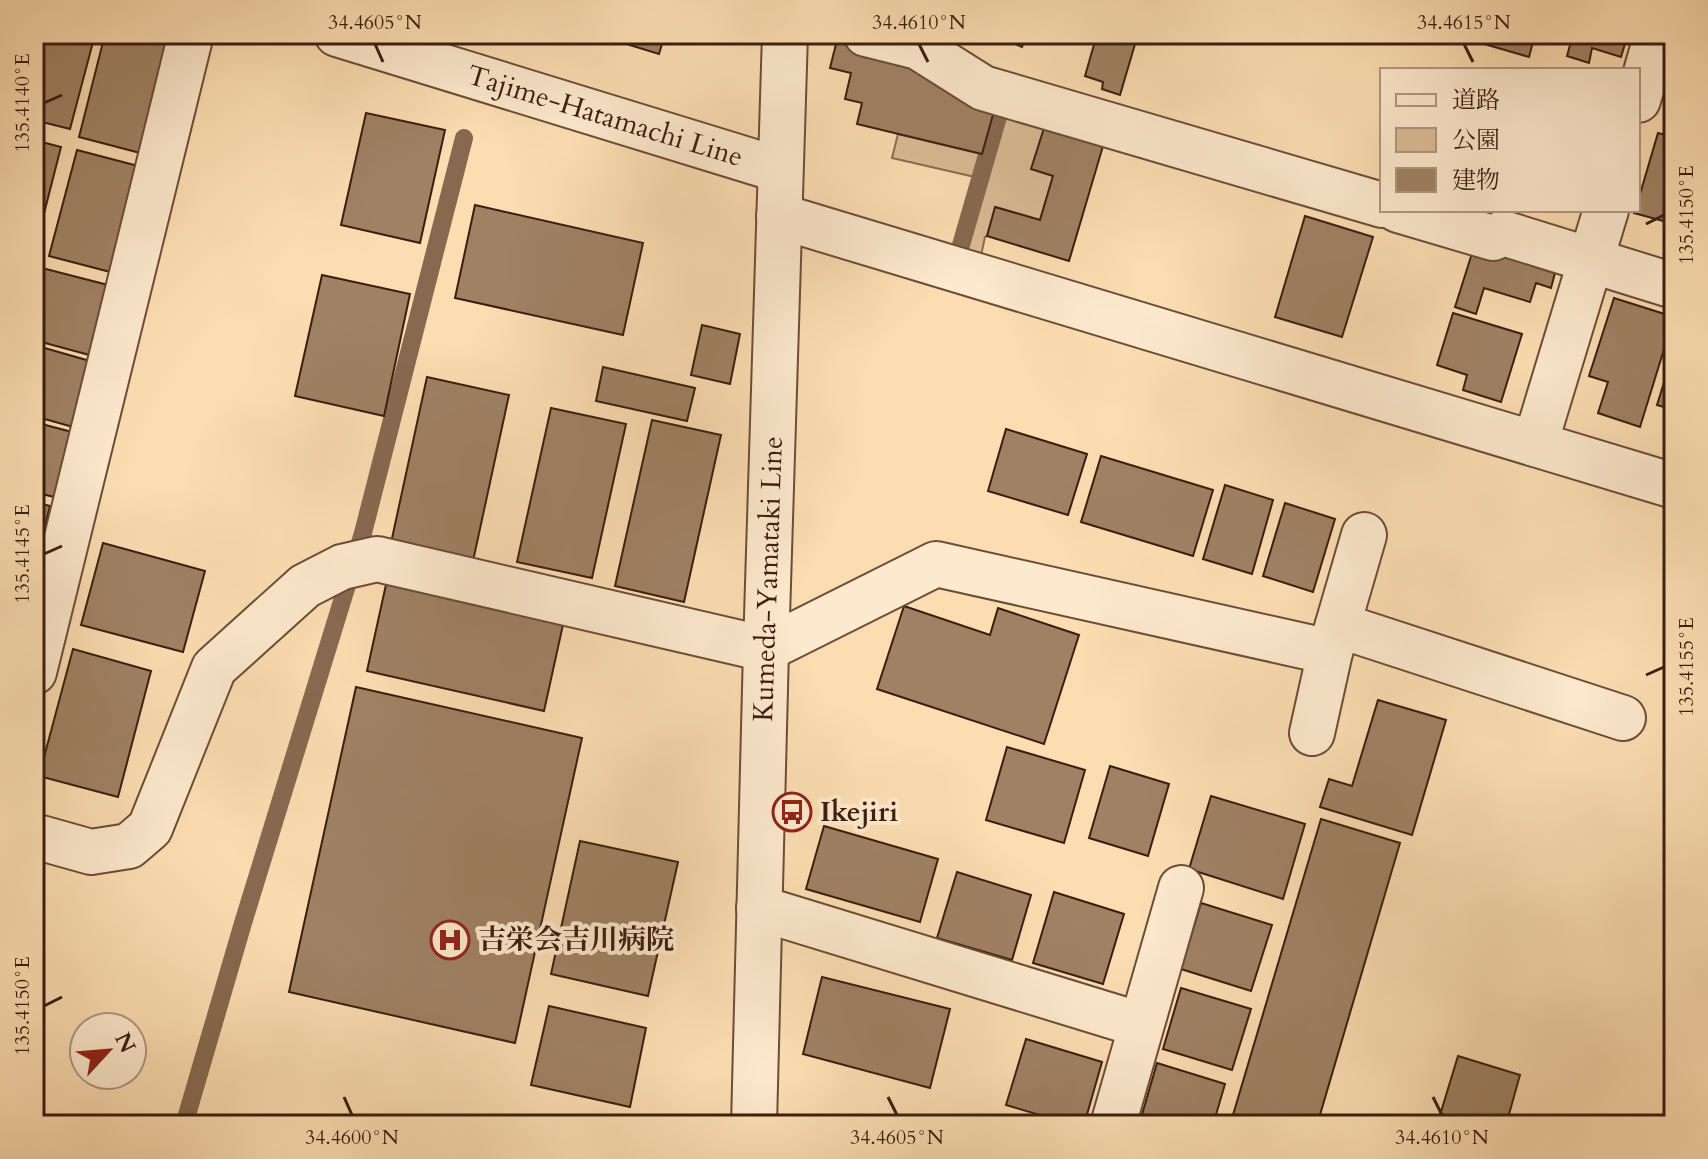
<svg xmlns="http://www.w3.org/2000/svg" width="1708" height="1159" font-family="Cardo,'Noto Serif JP',serif">
  <rect width="100%" height="100%" fill="#fcddb2"/>
  <filter id="stains"><feTurbulence type="fractalNoise" baseFrequency=".0025" numOctaves="4"/><feColorMatrix values="0 0 0 0 .2 0 0 0 0 .09 0 0 0 0 .02 0 0 0 .5 -.17"/></filter>
  <radialGradient id="worn" r=".72"><stop offset=".6" stop-color="#630" stop-opacity="0"/><stop offset="1" stop-color="#630" stop-opacity=".3"/></radialGradient>
  <g fill="#dbbc96" stroke="#8c6c53" stroke-width="2">
    <path d="M1004,117L1044,128L1053,176L1040,220L996,207L987,236L985,237L980,260L964,256Z"/>
    <path d="M898,134L982,154L975,177L892,158Z"/>
  </g>
  <g fill="none" stroke-linecap="round" stroke-linejoin="round">
    <g stroke="#886950" stroke-width="18">
      <path d="M959,252L1000,110"/>
      <path d="M184,1125L243,923L363,533L464,138"/>
    </g>
  </g>
  <g fill="#a08164" stroke="#3c1d10" stroke-width="2">
    <path d="M36,34H63L93,42L70,129L34,120V40Z"/>
    <path d="M105,34H128L171,45L144,154L79,137Z"/>
    <path d="M594,34H665L659,54Z"/>
    <path d="M993,34H1027L1022,47Z"/>
    <path d="M1097,34H1138L1120,95L1102,89L1103,82L1085,76Z"/>
    <path d="M1450,34H1535L1529,57Z"/>
    <path d="M1573,34H1628L1621,57L1592,48L1589,63L1567,56Z"/>
    <path d="M838,36L877,46L994,111L982,154L857,124L862,103L845,99L851,73L830,68Z"/>
    <path d="M366,113L445,130L420,243L341,225Z"/>
    <path d="M1044,128L1103,146L1069,261L987,236L995,207L1040,220L1053,176L1031,169Z"/>
    <path d="M1658,133L1674,137V224L1634,213L1635,210H1638V201Z"/>
    <path d="M34,140L61,147L39,233L34,232Z"/>
    <path d="M77,150L142,167L114,273L49,256Z"/>
    <path d="M475,205L643,243L623,335L455,298Z"/>
    <path d="M1305,216L1373,237L1342,337L1275,317Z"/>
    <path d="M1474,247L1555,273L1551,288L1536,283L1530,302L1484,288L1476,314L1455,307Z"/>
    <path d="M42,268L112,286L93,356L34,340V297Z"/>
    <path d="M322,275L410,294L384,416L295,396Z"/>
    <path d="M1614,298L1674,317L1640,427L1598,413L1608,382L1589,376Z"/>
    <path d="M1453,313L1522,334L1501,402L1463,390L1467,375L1437,365Z"/>
    <path d="M702,325L740,334L730,384L691,375Z"/>
    <path d="M34,345L90,361L73,427L34,416Z"/>
    <path d="M1674,350V410L1657,405Z"/>
    <path d="M603,367L695,388L687,421L596,401Z"/>
    <path d="M427,377L509,395L473,561L391,543Z"/>
    <path d="M551,408L626,424L592,578L517,562Z"/>
    <path d="M652,420L721,435L684,602L615,586Z"/>
    <path d="M34,422L72,432L54,497L34,492Z"/>
    <path d="M1006,429L1087,454L1068,515L988,491Z"/>
    <path d="M1101,456L1213,490L1193,556L1081,522Z"/>
    <path d="M1225,485L1273,500L1252,574L1203,559Z"/>
    <path d="M34,502L50,506L34,567Z"/>
    <path d="M1285,503L1335,519L1313,592L1263,576Z"/>
    <path d="M103,543L205,571L183,652L81,625Z"/>
    <path d="M387,580L564,620L544,711L367,671Z"/>
    <path d="M904,606L990,635L998,608L1079,635L1044,744L877,689Z"/>
    <path d="M73,649L151,671L118,797L39,776Z"/>
    <path d="M356,687L582,738L515,1043L289,992Z"/>
    <path d="M1378,700L1446,720L1412,835L1320,807L1329,779L1352,786Z"/>
    <path d="M1007,747L1085,770L1064,843L986,820Z"/>
    <path d="M1110,766L1169,784L1148,856L1089,838Z"/>
    <path d="M1211,796L1305,824L1283,899L1189,869Z"/>
    <path d="M1321,819L1400,843L1317,1125H1230Z"/>
    <path d="M824,826L938,859L920,922L806,889Z"/>
    <path d="M580,841L678,862L648,996L551,974Z"/>
    <path d="M957,872L1031,895L1012,960L937,938Z"/>
    <path d="M1054,892L1124,914L1103,984L1033,963Z"/>
    <path d="M1201,903L1272,925L1251,991L1181,969Z"/>
    <path d="M822,977L950,1009L930,1088L803,1054Z"/>
    <path d="M1181,988L1251,1009L1232,1070L1163,1049Z"/>
    <path d="M549,1006L646,1028L630,1107L531,1085Z"/>
    <path d="M1026,1039L1102,1062L1084,1125H1074L1006,1105Z"/>
    <path d="M1458,1056L1520,1075L1506,1125H1437Z"/>
    <path d="M1157,1063L1225,1084L1213,1125H1139Z"/>
  </g>
  <g fill="none" stroke-linecap="round" stroke-linejoin="round">
    <defs>
      <g id="minor">
        <path d="M337,34L780,170"/>
        <path d="M866,34L918,47L983,88L1382,205"/>
        <path d="M1638,100L1657,34"/>
        <path d="M1398,210L1493,238L1503,233L1674,286"/>
        <path d="M779,216L1674,486"/>
        <path d="M1535,444L1606,210"/>
        <path d="M1338,625L1623,718"/>
        <path d="M34,672L191,34"/>
        <path d="M1312,733L1330,652L1364,535"/>
        <path d="M34,836L91,852L129,846L150,828L214,668L305,586L342,567L377,559L766,649L936,564L1330,652"/>
        <path d="M759,908L1141,1025"/>
        <path d="M754,1125L766,649L785,34"/>
        <path d="M1113,1125L1181,888"/>
      </g>
    </defs>
    <use href="#minor" stroke="#6c4d38" stroke-width="48"/>
    <use href="#minor" stroke="#fde9cd" stroke-width="44"/>
  </g>
  <path fill="none" stroke="#3c1d10" stroke-width="3" d="M375,44L383,62M919,44L928,62M1464,44L1473,62M44,103L62,95M1646,224L1664,215M44,554L62,546M1646,675L1664,667M44,1006L62,997M344,1097L352,1115M888,1097L897,1115M1433,1097L1442,1115"/>
  <defs>
    <symbol id="bus-ring" viewBox="-11 -11 22 22"><circle r="9.5" fill="#fde9cd" stroke="#8f2418" stroke-width="1.5"/><path d="M-5-6H5V4H4V6H2V4H-2V6H-4V4H-5ZM-3.5-4V0h7V-4ZM-3.5 1.2v1.5H-2V1.2ZM2 1.2v1.5H3.5V1.2Z" fill="#8f2418"/></symbol>
    <symbol id="hospital-ring" viewBox="-11 -11 22 22"><circle r="9.5" fill="#fde9cd" stroke="#8f2418" stroke-width="1.5"/><path d="M-5-5h3v3.5h4V-5h3V5h-3V1.5h-4V5h-3Z" fill="#8f2418"/></symbol>
  </defs>
  <g fill-rule="evenodd">
    <use href="#bus-ring" x="770" y="790" width="44" height="44"/>
    <use href="#hospital-ring" x="428" y="918" width="44" height="44"/>
  </g>
  <g text-anchor="middle" dominant-baseline="central" stroke-width="8" stroke-linejoin="round" paint-order="stroke">
    <g font-size="28" fill="#3c1d10" stroke="#fde9cd">
      <text transform="translate(605 116) rotate(17)">Tajime-Hatamachi Line</text>
      <text transform="translate(768 579) rotate(-88)">Kumeda-Yamataki Line</text>
    </g>
    <g font-size="28" font-weight="bold" fill="#3c1d10" stroke="#fde9cd" text-anchor="start">
      <text x="820" y="812">Ikejiri</text>
      <text x="478" y="940">吉栄会吉川病院</text>
    </g>
  </g>
  <rect width="1708" height="1159" fill="none" stroke="#fcddb2" stroke-width="88"/>
  <rect x="1380" y="68" width="260" height="144" fill="#fde9cd" stroke="#b09781" stroke-width="2"/>
  <rect x="1396" y="94" width="40" height="12" fill="#fde9cd" stroke="#b09781" stroke-width="2"/>
  <text x="1452" y="108" font-size="24" fill="#3c1d10">道路</text>
  <rect x="1396" y="128" width="40" height="24" fill="#dbbc96" stroke="#b09781" stroke-width="2"/>
  <text x="1452" y="148" font-size="24" fill="#3c1d10">公園</text>
  <rect x="1396" y="168" width="40" height="24" fill="#a08164" stroke="#b09781" stroke-width="2"/>
  <text x="1452" y="188" font-size="24" fill="#3c1d10">建物</text>
  <g transform="translate(108 1051) rotate(64)"><circle r="38" fill="#fde9cd" stroke="#b09781" stroke-width="2"/>
  <path d="M0-6L14 30L0 20L-14 30Z" fill="#8f2418"/>
  <text y="-12" font-size="22" font-weight="bold" text-anchor="middle" fill="#3c1d10">N</text>
  </g>
  <rect x="44" y="44" width="1620" height="1071" fill="none" stroke="#3c1d10" stroke-width="3"/>
  <g font-size="20" text-anchor="middle" fill="#3c1d10">
    <text x="375" y="29">34.4605°N</text>
    <text x="919" y="29">34.4610°N</text>
    <text x="1464" y="29">34.4615°N</text>
    <text transform="translate(22 103) rotate(-90)" y="7">135.4140°E</text>
    <text transform="translate(1686 215) rotate(-90)" y="7">135.4150°E</text>
    <text transform="translate(22 554) rotate(-90)" y="7">135.4145°E</text>
    <text transform="translate(1686 667) rotate(-90)" y="7">135.4155°E</text>
    <text transform="translate(22 1006) rotate(-90)" y="7">135.4150°E</text>
    <text x="352" y="1144">34.4600°N</text>
    <text x="897" y="1144">34.4605°N</text>
    <text x="1442" y="1144">34.4610°N</text>
  </g>
  <rect width="100%" height="100%" filter="url(#stains)"/>
  <rect width="100%" height="100%" fill="url(#worn)"/>
</svg>
